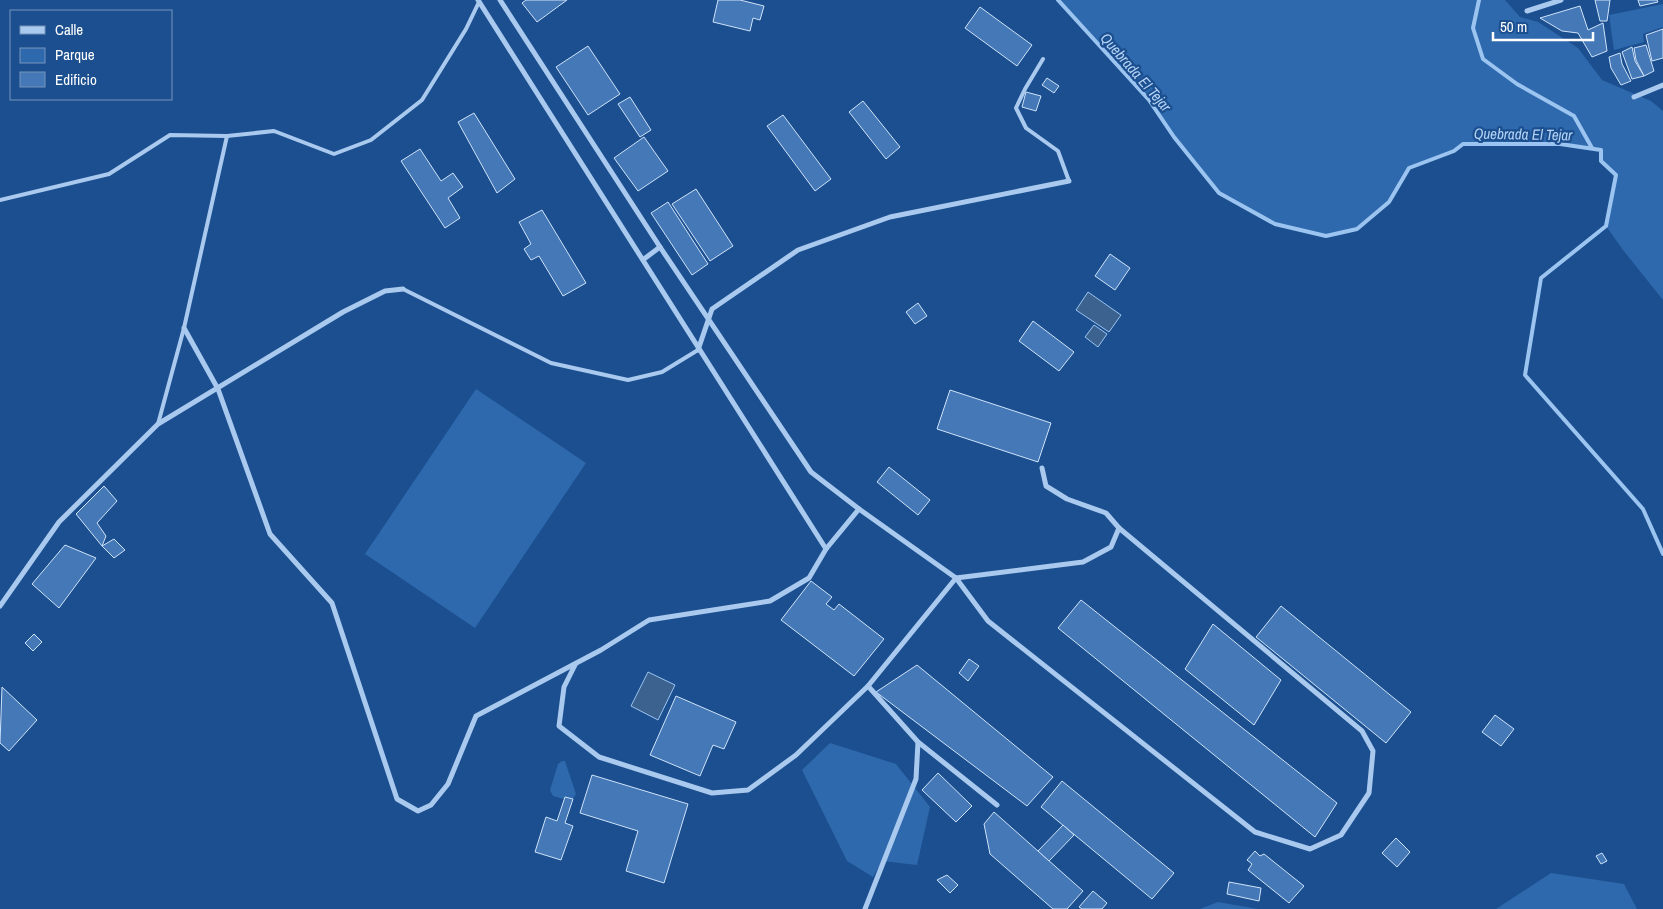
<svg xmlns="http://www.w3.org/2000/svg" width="1663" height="909" font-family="'Archivo Narrow',sans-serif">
  <rect width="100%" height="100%" fill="#1b4f8f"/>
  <g fill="#2e69ad">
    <path d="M1058,0H1505L1520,17L1538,22L1578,48L1602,80L1651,101L1663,111V300L1623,250L1606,226L1616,175L1603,163L1600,150L1560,144H1463L1454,151L1409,168L1389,202L1357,229L1326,236L1275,224L1219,193L1174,137L1148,100Z"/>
    <path d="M1663,4V27L1643,34L1644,42L1614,50L1609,15Z"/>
    <path d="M476,389L586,463L475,628L365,554Z"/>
    <path d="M830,743L896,764L930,807L917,865L882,861L873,877L847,861L802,770Z"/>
    <path d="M562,761H565L576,794L573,799L565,797L564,799L553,796L550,790L558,764Z"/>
    <path d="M1551,873L1624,884L1637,909H1496Z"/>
    <path d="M1218,902L1258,909H1200Z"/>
  </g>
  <g fill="#3c6290" stroke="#9cc4f0">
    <path d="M1088,292L1121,315L1109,332L1076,310Z"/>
    <path d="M1094,325L1107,334L1098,347L1085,337Z"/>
    <path d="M648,672L675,685L658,720L631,706Z"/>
  </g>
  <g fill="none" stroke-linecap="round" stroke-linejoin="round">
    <g stroke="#9cc4f0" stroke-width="4">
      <path d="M1058,0L1149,100L1174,137L1219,193L1275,224L1326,236L1357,229L1389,202L1409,168L1454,151L1463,144H1560L1601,150V161L1616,175L1606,226L1541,278L1525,375L1643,509L1663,554"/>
      <path d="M1479,0L1473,28L1483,59L1517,84L1574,116L1592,148"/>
    </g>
  </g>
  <g fill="#4478b7" stroke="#cfe3fa">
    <path d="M526,0H567L537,22L522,3Z"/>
    <path d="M718,0H740L764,6L760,20L753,18L750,31L713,22Z"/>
    <path d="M1595,0H1610L1607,21H1600Z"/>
    <path d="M1638,0H1657L1658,2L1640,6Z"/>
    <path d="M1580,6L1588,30L1603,23L1607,51L1592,57L1578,33L1562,31L1540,18Z"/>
    <path d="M980,7L1032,45L1017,66L965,28Z"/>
    <path d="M1663,29V58L1652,61L1646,35Z"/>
    <path d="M1646,45L1654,71L1644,76L1636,60L1634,48Z"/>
    <path d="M588,46L620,94L588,115L556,67Z"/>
    <path d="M1632,47L1635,61L1644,76L1632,79L1622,52Z"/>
    <path d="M1620,53L1622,64L1631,81L1621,85L1611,68L1609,57Z"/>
    <path d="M1047,78L1059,86L1054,93L1042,85Z"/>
    <path d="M1026,92L1041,96L1036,111L1022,107Z"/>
    <path d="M630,97L651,130L640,137L618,104Z"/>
    <path d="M863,101L900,147L886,159L849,112Z"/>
    <path d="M474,113L515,179L497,193L458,122Z"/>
    <path d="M783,115L831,179L815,191L767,126Z"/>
    <path d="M644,137L668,171L638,191L614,158Z"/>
    <path d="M420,149L441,181L453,173L463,187L448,198L460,218L445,228L401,161Z"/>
    <path d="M696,189L733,246L710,261L672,204Z"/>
    <path d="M668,202L708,264L692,275L651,213Z"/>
    <path d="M542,210L586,283L563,296L539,256L531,260L524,249L531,244L519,222Z"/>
    <path d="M1110,254L1130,268L1115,290L1095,276Z"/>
    <path d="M918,303L927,316L915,324L906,312Z"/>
    <path d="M1033,321L1074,352L1059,371L1019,341Z"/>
    <path d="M950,390L1051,423L1038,462L937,429Z"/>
    <path d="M889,467L930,500L918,515L877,482Z"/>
    <path d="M104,486L117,501L97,523L106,536L102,546L76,514Z"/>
    <path d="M114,539L125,550L114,558L102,546Z"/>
    <path d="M65,545L96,558L59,608L32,584Z"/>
    <path d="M811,581L832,597L826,604L834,610L839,604L884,639L854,676L781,620Z"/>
    <path d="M1081,600L1337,803L1315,837L1058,628Z"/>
    <path d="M1281,606L1411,712L1386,743L1256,637Z"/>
    <path d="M1213,624L1281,680L1254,725L1185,669Z"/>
    <path d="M34,634L42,642L33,651L25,643Z"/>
    <path d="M969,659L979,666L968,681L959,673Z"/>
    <path d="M917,665L1053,777L1027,806L876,692Z"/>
    <path d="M2,687L37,720L9,751L0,743Z"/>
    <path d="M676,696L736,722L724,749L713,745L700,776L650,755Z"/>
    <path d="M1495,715L1514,729L1501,746L1482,732Z"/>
    <path d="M938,773L972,806L956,822L922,790Z"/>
    <path d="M592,775L688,804L664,883L626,871L638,831L580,813Z"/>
    <path d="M1062,781L1174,873L1152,899L1041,807Z"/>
    <path d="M565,797L573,799L565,823L573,826L561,860L535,852L546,817L557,821Z"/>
    <path d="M994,812L1083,891L1067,909H1053L990,854L984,824Z"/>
    <path d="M1063,825L1074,835L1049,861L1038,851Z"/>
    <path d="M1396,838L1410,852L1397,867L1382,853Z"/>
    <path d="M1255,851L1260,856L1264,854L1304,886L1289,903L1248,870L1252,864L1247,860Z"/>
    <path d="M1602,853L1607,861L1601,864L1596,856Z"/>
    <path d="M947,875L958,885L950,893L937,880Z"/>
    <path d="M1229,882L1261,888L1259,901L1227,894Z"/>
    <path d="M1093,891L1107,903L1102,909H1082L1079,907Z"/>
  </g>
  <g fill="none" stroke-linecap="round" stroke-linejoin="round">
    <g stroke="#a9c9ee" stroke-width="4">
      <path d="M1043,59L1025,89L1016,108L1026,128L1058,151L1069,181"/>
      <path d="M0,200L109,174L170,135L227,136L274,131L334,154L371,140L422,100L466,29L479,2"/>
      <path d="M403,289L551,363L628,380L662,372L698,350"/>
      <path d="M158,424L184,328L227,136"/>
    </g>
    <g stroke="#a9c9ee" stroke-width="5">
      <path d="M478,0L826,549"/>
      <path d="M500,0L660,247L811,472L859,509L956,578L988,621L1255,832L1310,849L1341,835L1369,793L1373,751L1362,731L1119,528L1106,513L1067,499L1046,486L1042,468"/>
      <path d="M1527,11L1561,0"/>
      <path d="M1634,97L1663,85"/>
      <path d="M644,259L660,247"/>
      <path d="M184,328L218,389L270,534L332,603L397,799L418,811L431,805L448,784L476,716L601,650L649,620L770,601L809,578L826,549L859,509"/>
      <path d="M698,350L712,309L798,250L890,217L1069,181"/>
      <path d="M0,606L59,522L158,424L343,312L385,291L403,289"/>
      <path d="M575,665L564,687L559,726L599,757L712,793L748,790L796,755L868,686L956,578L1083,562L1111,547L1119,528"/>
      <path d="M868,686L918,742L997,805"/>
      <path d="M865,909L916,779L918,742"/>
    </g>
  </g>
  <g text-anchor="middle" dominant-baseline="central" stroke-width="4.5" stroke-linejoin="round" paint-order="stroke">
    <g font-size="15" font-style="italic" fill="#b5d3f5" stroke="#1b4f8f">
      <text transform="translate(1136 72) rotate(49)">Quebrada El Tejar</text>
      <text transform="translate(1523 134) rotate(1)">Quebrada El Tejar</text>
    </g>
  </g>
  <rect x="10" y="10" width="162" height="90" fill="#1b4f8f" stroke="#7695bc"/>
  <rect x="20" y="26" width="25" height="8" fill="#a9c9ee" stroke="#7695bc"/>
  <text x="55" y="35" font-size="15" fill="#ffffff">Calle</text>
  <rect x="20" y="48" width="25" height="15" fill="#2e69ad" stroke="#7695bc"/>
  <text x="55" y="60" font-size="15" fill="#ffffff">Parque</text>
  <rect x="20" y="72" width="25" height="15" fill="#4478b7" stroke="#7695bc"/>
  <text x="55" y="85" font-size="15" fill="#ffffff">Edificio</text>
  <path d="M1493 32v8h100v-8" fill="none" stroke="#ffffff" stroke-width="2.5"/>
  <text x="1500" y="32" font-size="15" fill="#ffffff" stroke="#1b4f8f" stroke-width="4" paint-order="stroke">50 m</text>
</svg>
